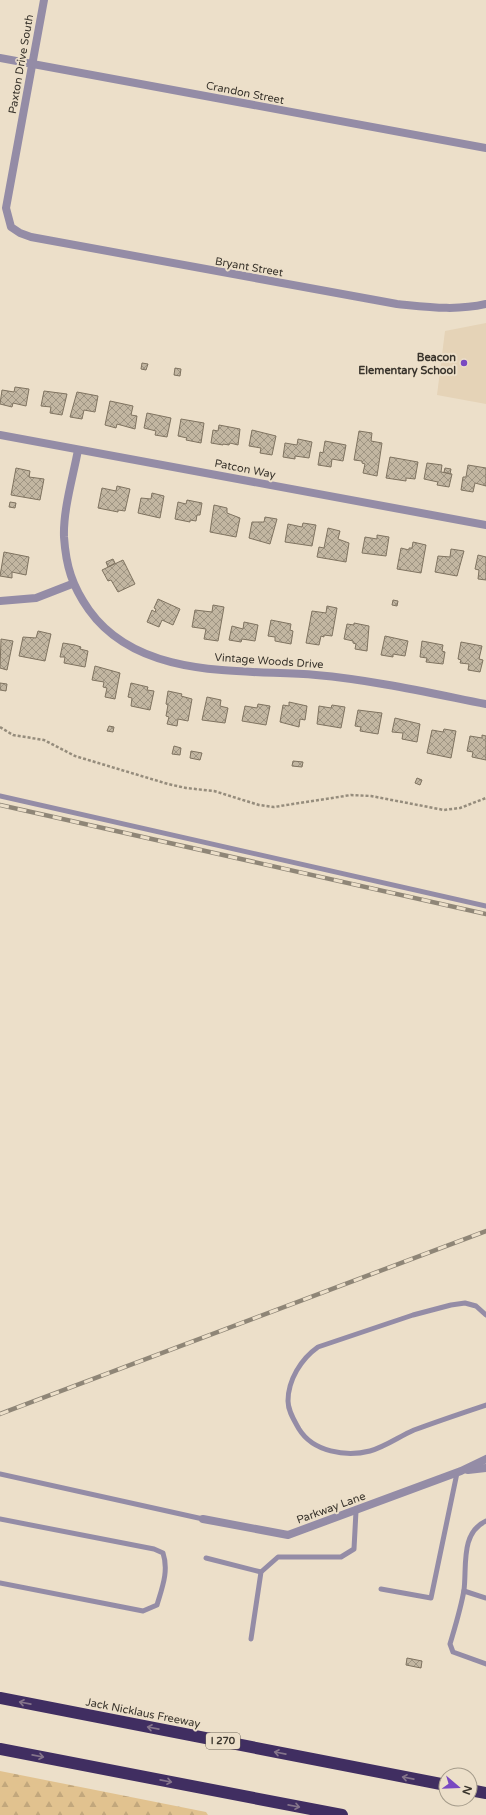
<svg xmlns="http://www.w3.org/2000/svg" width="486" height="1815" font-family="'Varela Round',sans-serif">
  <defs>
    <pattern id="forest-firs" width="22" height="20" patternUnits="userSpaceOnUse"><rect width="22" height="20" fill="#e1c28f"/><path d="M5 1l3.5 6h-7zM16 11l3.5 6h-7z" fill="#c2a77c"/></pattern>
    <pattern id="building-cross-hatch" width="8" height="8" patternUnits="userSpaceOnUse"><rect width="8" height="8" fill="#c2b6a1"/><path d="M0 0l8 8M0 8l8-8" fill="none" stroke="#9f9583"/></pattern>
  </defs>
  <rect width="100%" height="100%" fill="#ecdfc9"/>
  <path fill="#e5d3b7" d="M486,323V404L437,395L445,331Z"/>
  <path fill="url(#forest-firs)" d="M0,1771L206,1812L208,1815H0Z"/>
  <g fill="url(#building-cross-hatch)" stroke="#7f7360">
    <path d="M142,363L148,364L146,370L141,369Z"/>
    <path d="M175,368L181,369L180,376L174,375Z"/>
    <path d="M15,387L29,389L26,406L13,403L12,407L0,404L2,390L14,392Z"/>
    <path d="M44,391L67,394L62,415L50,413L51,407L41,406Z"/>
    <path d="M77,392L98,396L95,412L84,410L82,419L70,417Z"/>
    <path d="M110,401L133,406L131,415L137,416L135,429L117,424L116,428L105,425Z"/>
    <path d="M147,413L171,418L167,437L155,435L156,431L144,428Z"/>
    <path d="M181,419L204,423L201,443L186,440L187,438L178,436Z"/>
    <path d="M219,425L240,429L238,445L230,443L229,445L223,444V445L211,443L213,430L218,431Z"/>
    <path d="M252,430L276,436L272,455L260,453L261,448L249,446Z"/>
    <path d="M359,431L372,433L371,441L382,443L377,476L363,473L365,464L362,463V461L354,460Z"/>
    <path d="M298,439L312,442L309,458L295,456V459L283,457L285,443L297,445Z"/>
    <path d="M325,441L346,445L343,461L332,459L331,467L318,465L320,452L323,453Z"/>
    <path d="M390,457L418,462L415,479L406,478V481L386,478Z"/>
    <path d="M427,463L442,465L441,472L452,474L449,487L437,485L438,482L424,479Z"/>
    <path d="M468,465L486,468V486L475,483L473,492L461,490L463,477H466Z"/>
    <path d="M16,468L30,471L29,477L44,479L40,500L11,495Z"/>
    <path d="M445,468L451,469L450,474L444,472Z"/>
    <path d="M117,486L130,489L125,511L118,510V512L98,508L102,488L116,491Z"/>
    <path d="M152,493L164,496L160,518L138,513L141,498L151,499Z"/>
    <path d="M187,500L202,503L200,515H197L196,521L190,520V522L175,519L178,502L186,504Z"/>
    <path d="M10,502L16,503L15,508L9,507Z"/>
    <path d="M214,505L227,508V513L240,518L236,537L210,532Z"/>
    <path d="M265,517L277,519L270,544L249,538L252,522H264Z"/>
    <path d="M303,523L316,525L312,546L285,542L288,524L302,527Z"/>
    <path d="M328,528L340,531L338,539L349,543L346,562L317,557L319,547L324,548Z"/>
    <path d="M377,535L389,537L386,556L362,553L365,537L377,539Z"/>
    <path d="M413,542L426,545L421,573L397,569L401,548L409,550V548H412Z"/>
    <path d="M451,549L464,551L457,576L435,572L438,556L450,557Z"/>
    <path d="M4,552L29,557L26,575L12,572V578L0,576Z"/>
    <path d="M478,555L486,557V580L478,579L479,570L475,569Z"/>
    <path d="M113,559L115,563L108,567L106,562Z"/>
    <path d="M123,560L135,584L118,592L111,580L108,581L102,570Z"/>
    <path d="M158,599L180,609L173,625L162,620L159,627L147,622L152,610L155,612L156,609L154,608Z"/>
    <path d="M393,600L398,601L397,606L392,605Z"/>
    <path d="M213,605L224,607L218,641L204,639L206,629L192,627L195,610L212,612Z"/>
    <path d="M327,606L337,608L332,636L324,635V637L321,636L319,645L306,643L312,611L326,613Z"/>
    <path d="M271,620L291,624L290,630L293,631L291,644L275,641V637L268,636Z"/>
    <path d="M244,622L258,625L255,641L242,639L241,642L229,640L232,626L243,629Z"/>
    <path d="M354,623L369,626L367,651L355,649L356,644L353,643V641L344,639L347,624L354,625Z"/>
    <path d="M38,631L51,634L45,661L19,656L23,637L36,638Z"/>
    <path d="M385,636L408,641L405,656L393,654V657L381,655Z"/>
    <path d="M1,639L13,641L7,670L0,668Z"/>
    <path d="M422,641L443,645L442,651L445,652L443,664L426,662L427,658L420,657Z"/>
    <path d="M461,642L482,646L479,659L483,660L480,672L468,670L469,664L460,663L461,660L458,659Z"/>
    <path d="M63,643L75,645L81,647L80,649L88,651L85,667L64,663L65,657H60Z"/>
    <path d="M95,666L120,673L115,699L105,697L107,688L103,687L104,682L92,680Z"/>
    <path d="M0,683L7,684L6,691L0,690Z"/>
    <path d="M131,683L148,687L147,690L154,691L150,710L131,706L132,698L128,697Z"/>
    <path d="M168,691L182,694L181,696L192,699L188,721L178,719L177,726L167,724L169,717L166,716L168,705L166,704Z"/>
    <path d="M207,697L221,700L220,706L228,708L225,723L202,720Z"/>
    <path d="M289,702L307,706L305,720L300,719L299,727L280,722L283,705L289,706Z"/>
    <path d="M258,704L270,706L266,725L242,721L245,706L257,708Z"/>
    <path d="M332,705L345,707L341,728L317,724L319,706L331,708Z"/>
    <path d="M358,710L382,713L378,734L360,731L361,727L355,726Z"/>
    <path d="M395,718L420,724L417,742L402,739L403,733L392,732Z"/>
    <path d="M109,726L114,727L113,732L107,731Z"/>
    <path d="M444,729L456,731L451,758L427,753L432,730L443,732Z"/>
    <path d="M482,735L486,736V760L472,757L473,752L467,751L470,736L482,738Z"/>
    <path d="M174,746L181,748L180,755L172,754Z"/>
    <path d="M191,751L202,753L200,760L190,758Z"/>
    <path d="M293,761L303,762L302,767L292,766Z"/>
    <path d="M417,778L422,780L420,785L415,783Z"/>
    <path d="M407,1658L422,1661L421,1668L406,1665Z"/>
  </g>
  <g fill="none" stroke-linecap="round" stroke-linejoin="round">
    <path stroke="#958c7c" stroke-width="2.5" stroke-dasharray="3 2" stroke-linecap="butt" d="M0,727L13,735L44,740L75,756L168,784L186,788L214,791L259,805L274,807L351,795L371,796L444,810L460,808L486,798"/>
    <g stroke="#948ca6" stroke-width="5">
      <path d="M0,796L486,906"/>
      <path d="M486,1315L476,1306L465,1303L451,1305L413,1315L318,1347C301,1359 288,1380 288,1401C288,1411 294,1420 299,1429C313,1452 346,1457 370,1451C385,1447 400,1436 414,1430C438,1421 462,1413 486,1405"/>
      <path d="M0,1474L203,1519"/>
      <path d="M0,1519L154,1549L163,1553C169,1571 162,1588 157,1605L143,1611L0,1583"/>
      <path d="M486,1521C460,1533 467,1567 464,1590C461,1608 455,1627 450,1644L453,1652L486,1664"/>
      <path d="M206,1558L261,1572"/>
      <path d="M381,1589L431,1598L457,1473"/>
      <path d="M464,1591L486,1598"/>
      <path d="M251,1639L261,1572L278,1557H341L354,1549L356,1511"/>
    </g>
    <g stroke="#948ca6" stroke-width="8">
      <path d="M44,0L6,208L11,227L20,233L31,237L397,304C428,307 456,311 486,304"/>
      <path d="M0,58L486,148"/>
      <path d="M0,435L486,525"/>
      <path d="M78,450C73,477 63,510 64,537C66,566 72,586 89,610C139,680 240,669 316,675C373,680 430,693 486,704"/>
      <path d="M0,601L36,598L72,584"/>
      <path d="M468,1470L486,1468"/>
      <path d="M203,1519L288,1535L461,1471L486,1459"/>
    </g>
    <g stroke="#402e61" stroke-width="12">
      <path d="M0,1698L446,1785"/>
      <path d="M0,1749L342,1815"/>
      <path d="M470,1790L486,1793"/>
    </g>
    <defs>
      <g id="rail">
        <path d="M0,805L486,914"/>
        <path d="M0,1414L486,1231"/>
      </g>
    </defs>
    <use href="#rail" stroke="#8f8677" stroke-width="4.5"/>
    <use href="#rail" stroke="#ecdfc9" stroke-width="3" stroke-dasharray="9" stroke-linecap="butt"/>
  </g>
  <defs><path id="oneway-shaft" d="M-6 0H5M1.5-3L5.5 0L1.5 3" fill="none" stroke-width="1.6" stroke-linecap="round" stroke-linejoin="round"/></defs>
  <g stroke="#85758b">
    <use href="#oneway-shaft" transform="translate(25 1703) rotate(-169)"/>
    <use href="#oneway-shaft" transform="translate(153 1728) rotate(-169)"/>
    <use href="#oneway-shaft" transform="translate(280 1753) rotate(-169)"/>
    <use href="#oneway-shaft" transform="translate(38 1756) rotate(11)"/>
    <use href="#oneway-shaft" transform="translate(408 1778) rotate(-169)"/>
    <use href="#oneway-shaft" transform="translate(166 1781) rotate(11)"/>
    <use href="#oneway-shaft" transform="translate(294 1806) rotate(11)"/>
  </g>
  <circle fill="#7949c1" stroke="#ecdfc9" stroke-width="1.5" cx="464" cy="363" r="4"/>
  <g text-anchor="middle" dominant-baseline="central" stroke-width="4" stroke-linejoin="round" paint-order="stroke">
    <rect fill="#ecdfc9" stroke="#6f675b" stroke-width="1" x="206" y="1733" width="34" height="16" rx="3"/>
    <g font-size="10" font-weight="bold" fill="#39342c">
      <text x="223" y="1741">I 270</text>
    </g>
    <g font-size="11" fill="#39342c" stroke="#ecdfc9">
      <text transform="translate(21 64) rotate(-80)">Paxton Drive South</text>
      <text transform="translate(245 93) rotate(11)">Crandon Street</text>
      <text transform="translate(249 267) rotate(10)">Bryant Street</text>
      <text transform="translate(245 469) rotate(11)">Patcon Way</text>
      <text transform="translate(269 661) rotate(4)">Vintage Woods Drive</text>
      <text transform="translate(331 1508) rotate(-20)">Parkway Lane</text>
      <text transform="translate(143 1713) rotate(11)">Jack Nicklaus Freeway</text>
    </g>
    <g font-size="11" font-weight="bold" fill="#39342c" stroke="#ecdfc9" text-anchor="end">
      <text x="456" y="357">Beacon<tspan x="456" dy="13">Elementary School</tspan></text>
    </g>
  </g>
  <g transform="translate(458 1787) rotate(109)"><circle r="19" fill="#ecdfc9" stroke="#a49b8a"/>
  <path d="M0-3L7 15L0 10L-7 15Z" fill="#7949c1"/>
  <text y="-6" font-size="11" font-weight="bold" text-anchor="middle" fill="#39342c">N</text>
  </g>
</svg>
